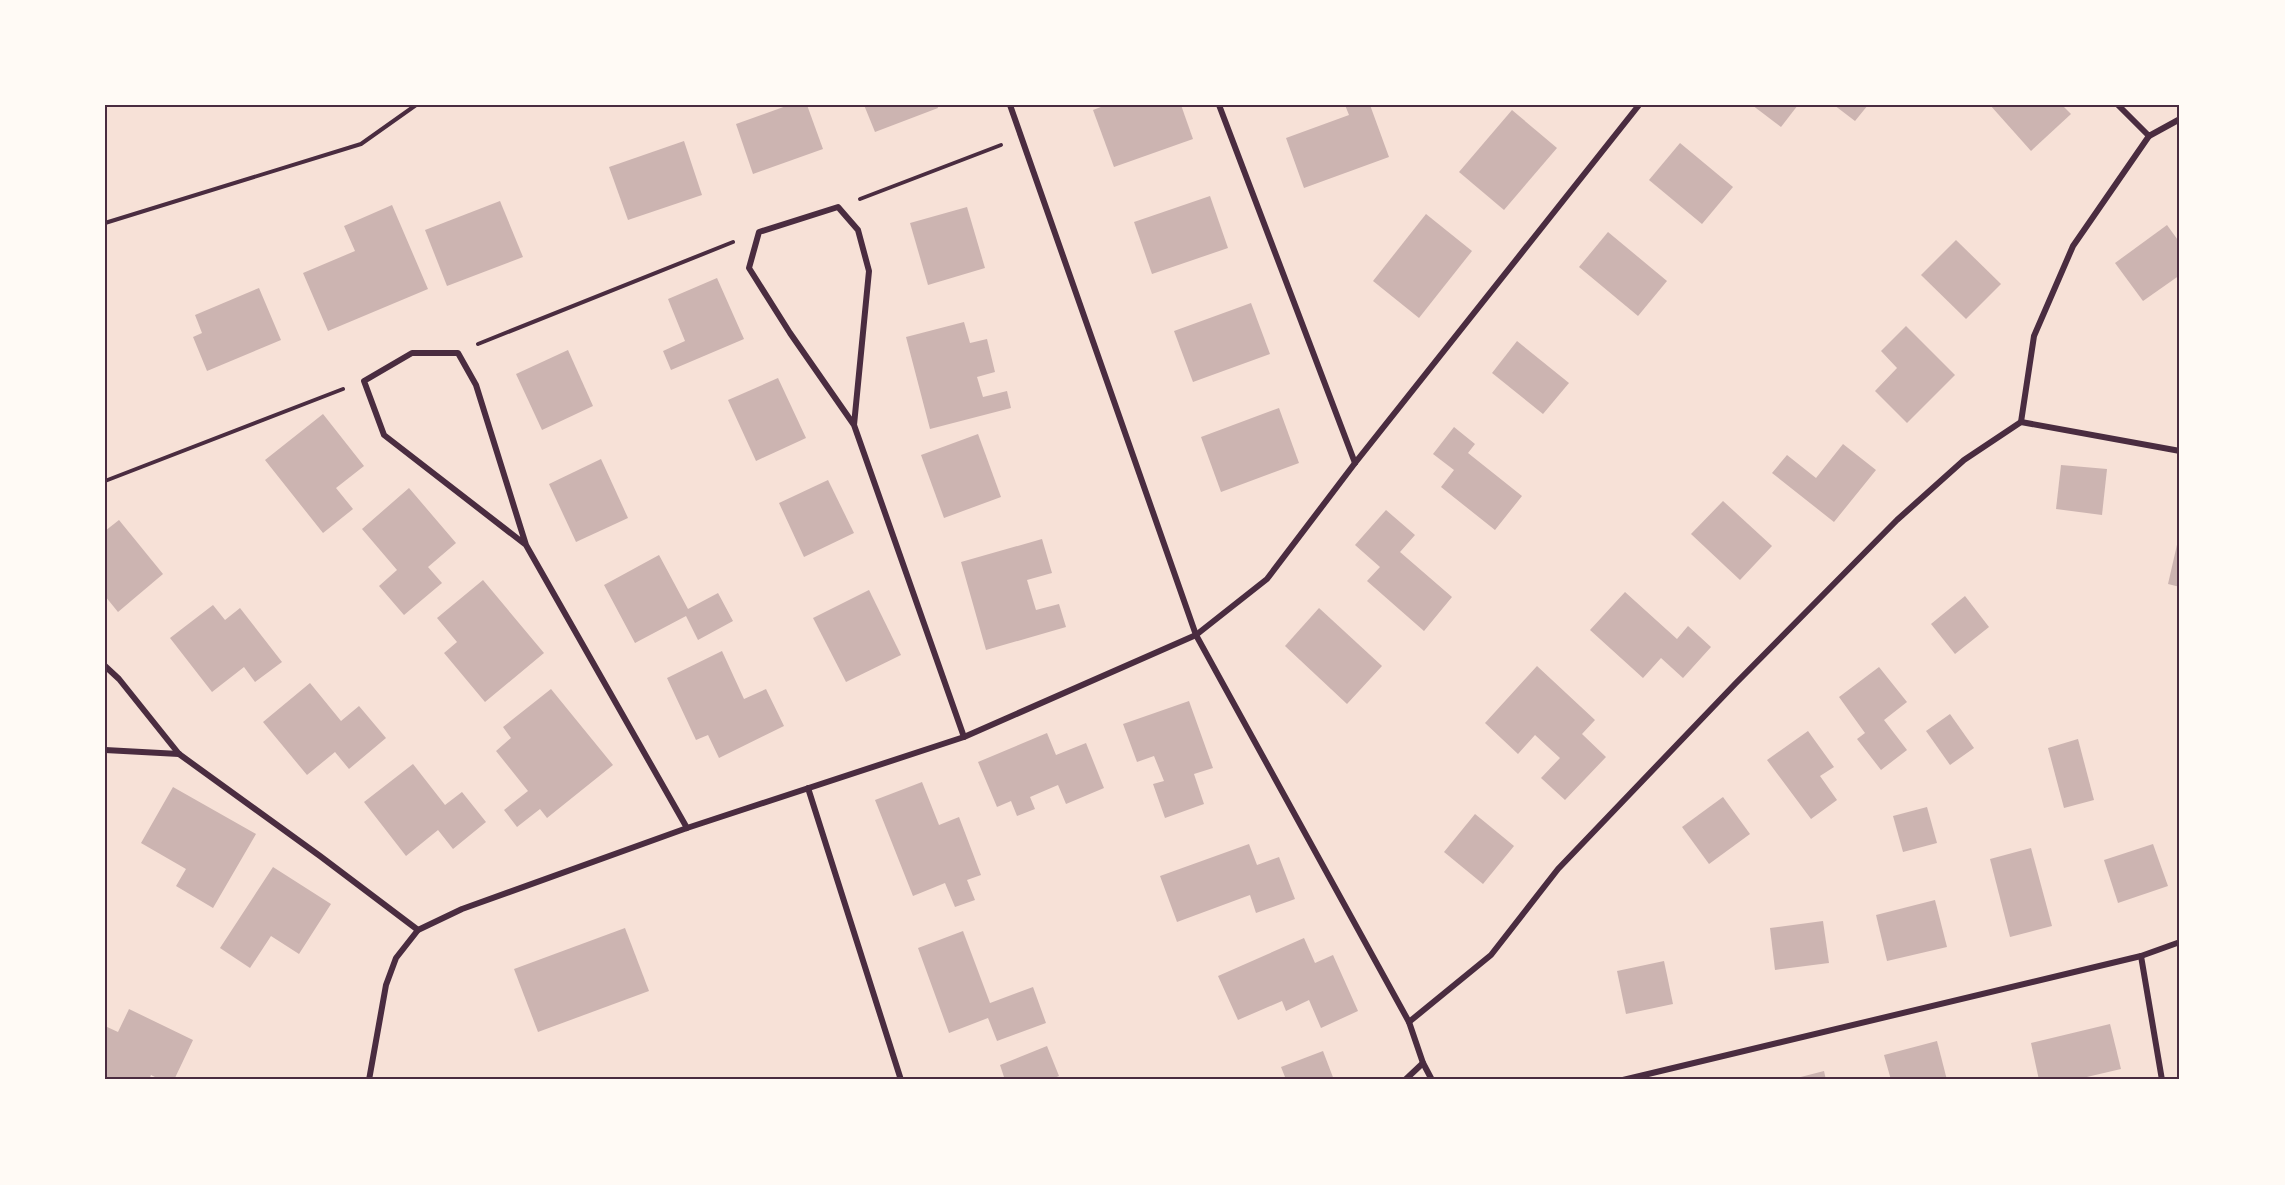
<svg xmlns="http://www.w3.org/2000/svg" width="2285" height="1185" font-family="Arial,sans-serif">
  <rect width="100%" height="100%" fill="#f7e1d7"/>
  <g fill="#ccb4b1">
    <path d="M789,105H807L823,149L753,174L736,124Z"/>
    <path d="M864,105H937L938,108L875,132Z"/>
    <path d="M1106,105H1181L1193,139L1114,167L1093,110Z"/>
    <path d="M1345,105H1370L1389,157L1304,188L1286,138L1349,115Z"/>
    <path d="M1752,105H1798L1781,127Z"/>
    <path d="M1834,105H1868L1855,121Z"/>
    <path d="M1990,105H2062L2071,114L2031,151Z"/>
    <path d="M1512,110L1557,148L1504,210L1459,172Z"/>
    <path d="M684,141L702,195L628,220L609,167Z"/>
    <path d="M1680,143L1733,187L1702,224L1649,180Z"/>
    <path d="M1210,196L1228,248L1152,274L1134,222Z"/>
    <path d="M500,201L523,257L447,286L425,230Z"/>
    <path d="M392,205L428,289L328,331L303,273L355,251L344,226Z"/>
    <path d="M967,207L985,268L928,285L910,223Z"/>
    <path d="M1426,214L1472,251L1419,318L1373,281Z"/>
    <path d="M2167,225L2180,243V275L2143,301L2115,263Z"/>
    <path d="M1608,232L1667,281L1638,316L1579,267Z"/>
    <path d="M1956,240L2001,284L1966,319L1921,275Z"/>
    <path d="M717,278L744,339L671,370L663,351L685,341L668,299Z"/>
    <path d="M259,288L281,340L207,371L193,337L202,333L195,315Z"/>
    <path d="M1251,303L1270,354L1193,382L1174,331Z"/>
    <path d="M964,322L970,343L987,339L995,372L977,377L983,397L1007,391L1011,408L930,429L906,337Z"/>
    <path d="M1906,326L1955,375L1907,423L1875,391L1897,368L1881,351Z"/>
    <path d="M1517,341L1569,383L1543,414L1492,373Z"/>
    <path d="M568,350L593,406L542,430L516,374Z"/>
    <path d="M778,378L806,438L756,461L728,400Z"/>
    <path d="M1279,408L1299,463L1221,492L1201,437Z"/>
    <path d="M323,414L364,466L336,488L353,509L323,533L265,460Z"/>
    <path d="M1454,427L1475,444L1468,453L1522,496L1495,530L1441,487L1454,470L1433,454Z"/>
    <path d="M978,434L1001,497L944,518L921,455Z"/>
    <path d="M1843,444L1876,470L1834,522L1772,473L1787,455L1816,478Z"/>
    <path d="M601,459L628,518L576,542L549,484Z"/>
    <path d="M2061,465L2107,469L2102,515L2056,509Z"/>
    <path d="M828,480L854,533L804,557L779,503Z"/>
    <path d="M409,488L456,543L428,567L442,583L404,615L379,586L397,570L362,529Z"/>
    <path d="M1723,501L1772,546L1740,580L1691,534Z"/>
    <path d="M1386,510L1415,535L1400,552L1452,597L1424,631L1367,581L1380,567L1355,545Z"/>
    <path d="M119,520L163,574L118,612L105,596V531Z"/>
    <path d="M2179,536H2180V587L2168,584Z"/>
    <path d="M1042,539L1052,573L1027,580L1036,610L1059,604L1066,627L986,650L961,562Z"/>
    <path d="M659,555L688,609L718,593L733,621L698,640L686,616L635,643L604,585Z"/>
    <path d="M483,580L544,653L485,702L444,653L457,642L437,618Z"/>
    <path d="M869,590L901,655L846,682L813,618Z"/>
    <path d="M1625,592L1677,639L1688,626L1711,647L1683,678L1661,658L1643,678L1590,630Z"/>
    <path d="M1965,596L1989,627L1955,654L1931,624Z"/>
    <path d="M213,605L225,620L240,608L282,662L255,682L244,667L212,692L170,638Z"/>
    <path d="M1319,608L1382,666L1347,704L1285,646Z"/>
    <path d="M722,651L744,699L766,689L784,726L719,758L708,735L696,740L667,678Z"/>
    <path d="M1537,666L1595,720L1582,734L1606,757L1565,800L1541,778L1560,758L1535,735L1518,754L1485,723Z"/>
    <path d="M1879,667L1907,702L1884,720L1907,750L1881,770L1857,739L1865,733L1839,697Z"/>
    <path d="M310,683L341,721L359,706L386,738L349,769L335,752L307,775L263,722Z"/>
    <path d="M551,689L613,765L547,818L540,809L517,827L504,810L528,791L496,751L511,738L503,727Z"/>
    <path d="M1189,701L1213,768L1194,774L1204,804L1165,818L1153,784L1164,781L1154,756L1137,762L1123,724Z"/>
    <path d="M1950,714L1974,748L1950,765L1926,731Z"/>
    <path d="M1808,731L1834,767L1820,776L1837,800L1811,819L1767,760Z"/>
    <path d="M1047,733L1056,755L1086,743L1104,788L1066,804L1058,785L1030,797L1035,809L1017,816L1011,801L997,807L978,762Z"/>
    <path d="M2078,739L2094,800L2064,808L2048,748Z"/>
    <path d="M413,764L445,805L462,792L486,822L453,849L438,830L406,856L364,802Z"/>
    <path d="M922,782L939,825L959,817L981,875L967,880L975,900L955,907L945,883L913,896L875,800Z"/>
    <path d="M173,787L256,834L213,908L176,886L186,869L141,843Z"/>
    <path d="M1723,797L1750,834L1709,864L1682,827Z"/>
    <path d="M1927,807L1937,843L1903,852L1893,816Z"/>
    <path d="M1475,814L1514,846L1483,884L1444,852Z"/>
    <path d="M1249,844L1257,865L1279,857L1295,899L1256,913L1250,895L1177,922L1160,876Z"/>
    <path d="M2153,844L2168,886L2118,903L2104,860Z"/>
    <path d="M2031,848L2052,926L2010,937L1990,859Z"/>
    <path d="M273,867L331,904L299,954L271,936L250,968L220,948Z"/>
    <path d="M1935,900L1947,947L1887,961L1876,915Z"/>
    <path d="M1823,921L1829,963L1775,970L1770,928Z"/>
    <path d="M625,928L649,991L538,1032L514,969Z"/>
    <path d="M963,931L990,1003L1033,987L1046,1023L997,1041L988,1018L949,1033L918,948Z"/>
    <path d="M1304,938L1315,963L1333,955L1358,1011L1321,1028L1309,1000L1286,1011L1282,1001L1238,1020L1218,976Z"/>
    <path d="M1664,961L1673,1004L1626,1014L1617,971Z"/>
    <path d="M129,1009L193,1040L174,1080H161L151,1075L149,1080H105V1026L118,1032Z"/>
    <path d="M2110,1024L2121,1069L2074,1080H2039L2031,1043Z"/>
    <path d="M1937,1041L1947,1080H1891L1884,1055Z"/>
    <path d="M1047,1046L1059,1076L1049,1080H1005L1000,1065Z"/>
    <path d="M1323,1051L1334,1080H1279L1285,1077L1281,1067Z"/>
    <path d="M1824,1071L1826,1080H1793V1079Z"/>
  </g>
  <g fill="none" stroke-linecap="round" stroke-linejoin="round">
    <g stroke="#4a2c40" stroke-width="4">
      <path d="M860,199L1001,145"/>
      <path d="M105,223L361,144L416,105"/>
      <path d="M478,344L733,242"/>
      <path d="M105,481L343,389"/>
    </g>
    <g stroke="#4a2c40" stroke-width="6">
      <path d="M1010,105L1196,635L1409,1022L1423,1063L1432,1080"/>
      <path d="M1219,105L1355,463"/>
      <path d="M2118,105L2149,136L2180,119"/>
      <path d="M2021,422L2180,451"/>
      <path d="M854,425L790,333L749,268L759,232L838,207L858,230L869,271L854,425L964,737"/>
      <path d="M526,545L384,435L364,381L412,353H458L476,385L526,545L687,828"/>
      <path d="M105,666L119,679L179,754L320,856L418,930"/>
      <path d="M105,750L179,754"/>
      <path d="M808,788L901,1080"/>
      <path d="M2141,956L2162,1080"/>
      <path d="M1409,1022L1491,955L1558,869L1736,683L1897,520L1964,460L2021,422L2034,336L2073,246L2149,136"/>
      <path d="M369,1080L386,985L396,958L418,930L462,909L687,828L964,737L1196,635L1267,579L1355,463L1639,105"/>
      <path d="M1405,1080L1423,1063"/>
      <path d="M1623,1080L2141,956L2180,942"/>
    </g>
  </g>
  <rect width="2285" height="1185" fill="none" stroke="#fffaf5" stroke-width="213"/>
  <rect x="106" y="106" width="2072" height="972" fill="none" stroke="#4a2c40" stroke-width="2"/>
</svg>
